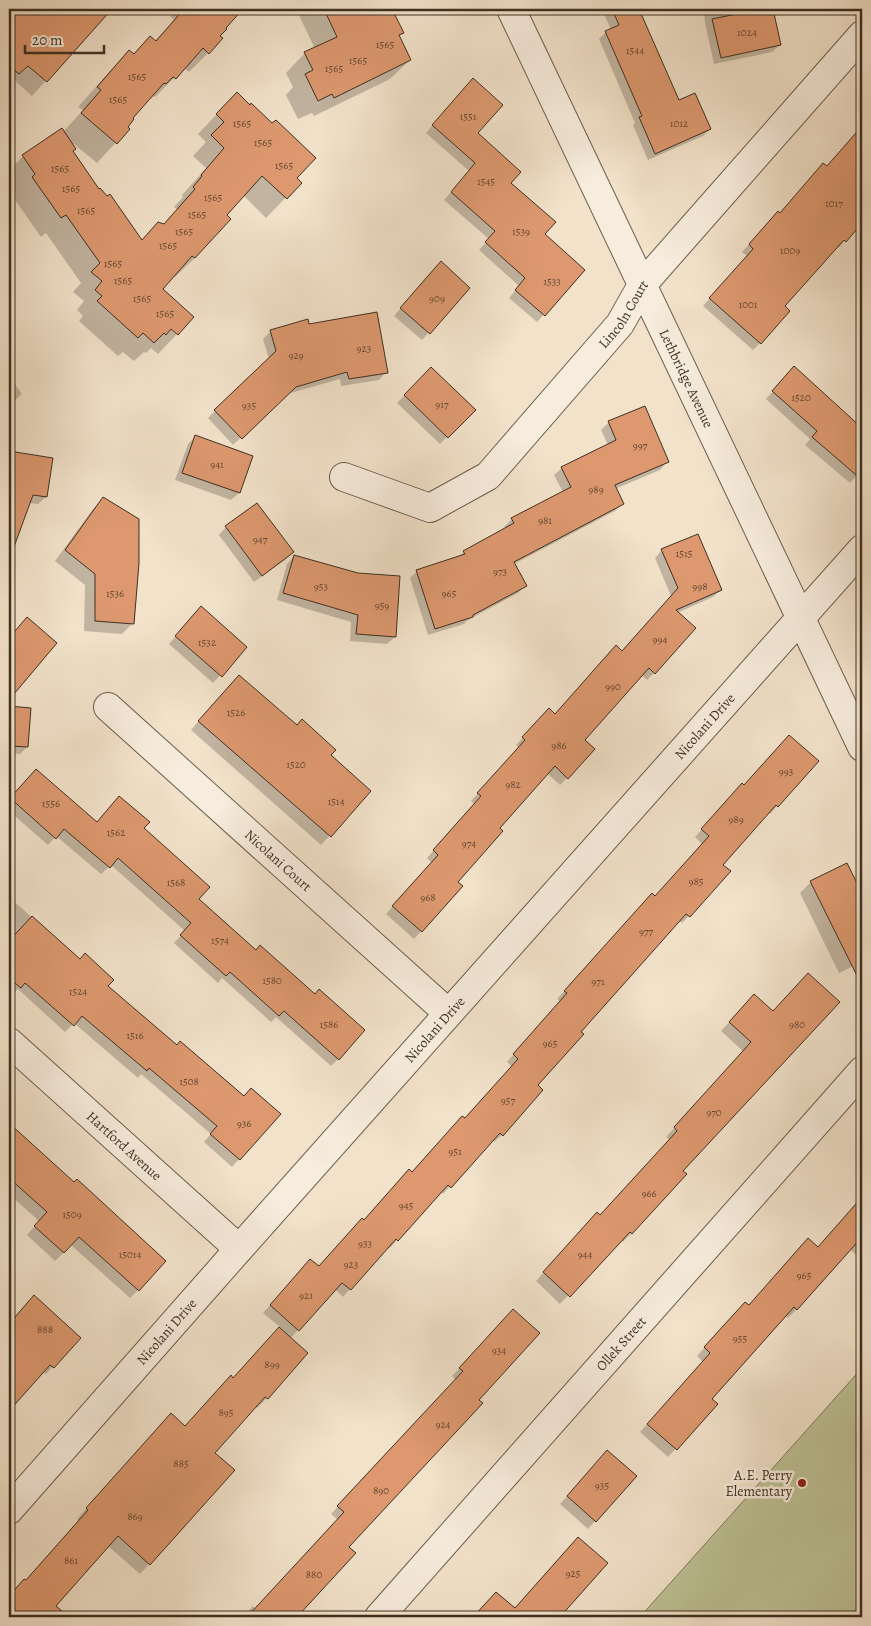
<svg xmlns="http://www.w3.org/2000/svg" width="871" height="1626" font-family="Alegreya,serif">
  <rect width="100%" height="100%" fill="#f2e2ca"/>
  <filter id="stains"><feTurbulence type="fractalNoise" baseFrequency=".004" numOctaves="4"/><feColorMatrix values="0 0 0 0 .2 0 0 0 0 .09 0 0 0 0 .02 0 0 0 .5 -.17"/></filter>
  <radialGradient id="worn" r=".72"><stop offset=".6" stop-color="#630" stop-opacity="0"/><stop offset="1" stop-color="#630" stop-opacity=".3"/></radialGradient>
  <path fill="#bdc295" stroke="#7e795c" d="M862,1368V1617H640Z"/>
  <g fill="#0003">
    <path d="M10,9H110L32,96L13,79L9,83V10Z"/>
    <path d="M176,9H241L224,28L208,53L189,72L184,68L155,97L153,96L145,102L126,127L128,129L97,163L68,139L72,152L99,190L141,241L163,225L177,209L174,207L183,197L182,195L206,168L193,156L206,142L198,134L218,113L300,183L266,218L243,195L225,215L195,258L175,277L173,275L161,289L193,317L158,354L151,348L146,353L144,352L134,361L123,352L118,356L79,321L83,316L77,310L84,301L73,292L81,283L46,233L41,237L13,197L16,194L9,183V171L23,156L63,132L83,110L78,107L110,71L129,52L132,55L150,37L154,42L174,20L170,16Z"/>
    <path d="M296,9H377L382,20L403,33L398,37L410,60L390,79L314,116L312,113L298,119L286,95L293,87L286,73L305,53L315,49Z"/>
    <path d="M602,9H637L678,101L710,129L703,136L648,160L633,125L635,123L599,39L606,32L611,30Z"/>
    <path d="M704,9H750V12L772,9L780,45L772,52L714,64L705,23Z"/>
    <path d="M465,87L476,133L544,234L583,270L537,322L509,298L519,286L479,250L489,239L444,200L469,171L426,133Z"/>
    <path d="M862,127V221L838,248L836,247L784,306L760,343L753,350L703,306L747,256L742,252L771,220L779,214L827,167Z"/>
    <path d="M433,270L469,288L422,340L394,316Z"/>
    <path d="M308,325L386,372L379,380L341,386L340,379L287,394L233,445L208,418L269,359L263,339L271,331Z"/>
    <path d="M794,368L862,429V470L850,483L805,445L810,439L766,399Z"/>
    <path d="M431,369L474,410L440,444L397,403Z"/>
    <path d="M9,376L22,394L9,406Z"/>
    <path d="M609,422L667,462L660,470L615,489L622,504L615,511L514,564L525,586L518,593L468,620L464,624L428,635L410,578L417,571L457,558L464,552L506,529L504,527L512,519L563,492L554,475L562,468L608,445L601,430Z"/>
    <path d="M195,437L252,457L239,493L231,500L175,480L188,444Z"/>
    <path d="M9,452L52,459L46,497L38,504L29,503L9,557Z"/>
    <path d="M104,498L133,623L122,634L84,631L85,585L55,561L93,509Z"/>
    <path d="M226,527L292,552L285,560L254,582L219,535Z"/>
    <path d="M662,550L721,590L713,597L677,613L654,673L647,680L641,675L583,740L567,778L560,785L547,773L499,828L456,882L461,887L414,939L386,914L432,863L427,858L474,804L471,801L519,748L516,745L542,717L555,715L622,652L671,596L655,558Z"/>
    <path d="M294,556L395,637L387,644L350,641L351,622L277,600L287,564Z"/>
    <path d="M194,615L246,647L213,683L169,644Z"/>
    <path d="M20,626L9,696V639Z"/>
    <path d="M230,685L329,755L370,791L321,845L191,730Z"/>
    <path d="M9,707L30,709L27,747L20,754L9,753Z"/>
    <path d="M817,761L777,806L770,814L768,812L722,865L689,916L682,923L679,921L579,1032L537,1086L541,1090L502,1135L494,1142L492,1140L443,1194L440,1192L397,1240L390,1248L388,1246L343,1297L335,1289L290,1339L307,1353L267,1398L257,1408L255,1406L213,1453L149,1564L140,1574L108,1546L54,1606L67,1617H9V1596L24,1580L25,1581L79,1521L77,1519L161,1425L185,1427L233,1379L280,1327L263,1313L303,1268L318,1267L464,1119L512,1067L507,1062L560,1001L557,999L645,902L655,897L702,844L695,837L735,792L744,787Z"/>
    <path d="M36,770L96,823L142,828L198,899L338,1059L331,1066L276,1017L271,1022L222,978L218,983L174,943L185,931L111,865L101,874L56,836L48,845L9,811V800Z"/>
    <path d="M847,864L862,896V962L839,973L800,893L811,882Z"/>
    <path d="M9,897L80,960L107,986L176,1046L243,1097L279,1114L232,1167L204,1142L211,1134L141,1074L138,1078L74,1023L65,1032L18,989L12,995L9,991Z"/>
    <path d="M746,1004L773,1013L681,1171L631,1233L623,1242L621,1240L560,1304L536,1281L589,1223L600,1216L670,1140L666,1137L744,1052L721,1031Z"/>
    <path d="M10,1126L138,1290L130,1298L71,1245L55,1261L27,1235L39,1221L9,1194Z"/>
    <path d="M862,1198V1255L859,1258L850,1249L796,1310L788,1318L785,1315L710,1399L716,1404L668,1457L640,1432L703,1362L697,1356L737,1311L748,1306L818,1248Z"/>
    <path d="M27,1304L79,1338L46,1374L42,1372L9,1409V1325Z"/>
    <path d="M506,1318L348,1547L300,1611L295,1617H242L253,1606L256,1609L338,1520L331,1514L456,1380L452,1376Z"/>
    <path d="M600,1459L595,1521L588,1529L560,1504Z"/>
  </g>
  <g fill="#dd986f" stroke="#3e3022">
    <path d="M9,9H112L47,82L28,66L19,74L9,66Z"/>
    <path d="M184,9H243L226,28L227,29L220,36L223,38L209,54L203,48L176,79L173,77L166,84L164,83L133,118L134,119L128,127L130,129L117,144L81,113L101,90L97,87L129,50L134,54L150,36L156,41Z"/>
    <path d="M324,9H392L404,33L399,35L411,60L334,98L332,94L318,101L305,74L313,70L304,52L337,37Z"/>
    <path d="M612,9H639L679,100L695,93L711,129L655,154L639,117L642,116L605,31L619,25Z"/>
    <path d="M761,9H773L781,45L721,58L712,19Z"/>
    <path d="M473,78L503,105L478,133L521,172L511,183L556,222L545,234L585,270L545,316L515,290L525,278L485,242L495,231L451,192L475,163L432,125Z"/>
    <path d="M237,92L250,105L251,103L272,123L276,120L316,158L297,178L302,183L287,199L262,176L227,215L231,219L195,258L192,256L163,289L194,317L178,335L171,329L166,335L164,333L154,343L143,333L138,338L97,301L102,296L95,290L102,281L91,272L100,263L66,215L61,218L32,177L35,174L22,155L62,128L76,149L73,151L99,189L100,188L107,196L110,194L142,240L158,222L164,224L195,189L193,187L202,176L201,175L224,148L211,135L224,122L216,114Z"/>
    <path d="M862,126V223L846,242L844,240L785,306L790,311L761,344L709,298L753,249L749,244L778,211L780,213L823,163L827,166Z"/>
    <path d="M441,261L470,288L430,334L400,308Z"/>
    <path d="M377,312L388,373L349,379L347,372L296,387L242,439L214,410L276,351L270,330L308,319L309,324Z"/>
    <path d="M794,366L862,428V480L812,437L817,431L772,391Z"/>
    <path d="M431,367L476,410L448,438L404,395Z"/>
    <path d="M645,406L669,462L615,485L624,504L514,562L527,586L473,615V617L435,629L416,570L465,554L463,551L514,523L511,518L571,487L561,467L616,440L608,421Z"/>
    <path d="M195,435L253,456L240,493L182,473Z"/>
    <path d="M9,451L53,458L47,497L33,495L11,555H9Z"/>
    <path d="M103,497L139,519V563L134,624L95,621V574L65,550Z"/>
    <path d="M257,503L294,552L262,576L225,526Z"/>
    <path d="M698,534L722,590L676,610L696,628L655,674L649,668L585,740L595,749L568,779L555,766L500,828L503,831L458,882L463,886L422,932L392,906L438,855L433,850L481,796L477,793L525,740L522,737L549,708L555,714L616,645L622,651L678,588L661,549Z"/>
    <path d="M294,555L358,573L400,576L396,637L356,634L358,615L283,593Z"/>
    <path d="M201,606L247,647L222,677L175,636Z"/>
    <path d="M27,617L57,643L9,700V638Z"/>
    <path d="M239,675L297,725L302,719L336,750L331,755L371,791L331,837L198,721Z"/>
    <path d="M9,706L31,708L28,747L9,746Z"/>
    <path d="M789,735L819,761L778,807L776,805L723,865L731,871L690,917L686,914L581,1032L584,1034L538,1085L543,1090L503,1136L500,1133L451,1188L448,1185L398,1241L396,1239L351,1290L342,1283L299,1331L270,1305L310,1259L319,1266L362,1218L364,1220L409,1169L412,1172L462,1116L465,1118L518,1059L513,1054L567,993L564,991L652,893L655,896L709,836L701,829L742,783L744,785Z"/>
    <path d="M36,769L97,822L119,796L150,822L144,828L210,887L199,899L256,950L260,945L315,994L319,989L365,1030L339,1060L284,1011L279,1016L230,972L226,976L180,935L191,923L118,858L110,868L64,829L56,839L10,798Z"/>
    <path d="M847,863L862,893V986L810,881Z"/>
    <path d="M32,916L80,959L85,953L114,980L108,986L177,1045L180,1041L244,1096L251,1088L281,1114L240,1160L210,1134L217,1126L149,1068L147,1071L82,1016L74,1026L25,983L21,988L9,978V941Z"/>
    <path d="M808,973L840,1002L683,1171L687,1174L632,1234L630,1232L570,1297L543,1272L597,1212L600,1215L677,1131L674,1127L751,1042L729,1022L754,994L773,1011Z"/>
    <path d="M9,1123L74,1182L77,1179L166,1261L139,1291L79,1237L64,1253L34,1226L47,1212L9,1178Z"/>
    <path d="M862,1197V1237L797,1310L794,1307L712,1399L718,1404L677,1450L647,1424L710,1353L704,1347L745,1302L749,1305L808,1238L818,1247Z"/>
    <path d="M34,1295L81,1338L54,1368L50,1365L9,1411V1324Z"/>
    <path d="M513,1309L540,1333L479,1400L483,1403L349,1547L356,1553L297,1617H247L344,1512L337,1506L463,1371L459,1368Z"/>
    <path d="M279,1327L308,1353L268,1399L265,1397L215,1453L235,1470L150,1565L118,1536L56,1606L69,1617H9V1596L24,1579L26,1580L88,1510L86,1508L171,1413L185,1426L231,1375L233,1378Z"/>
    <path d="M607,1450L637,1476L596,1522L567,1496Z"/>
    <path d="M578,1537L608,1563L560,1617H473L496,1592L515,1608Z"/>
  </g>
  <g fill="none" stroke-linecap="round" stroke-linejoin="round">
    <defs>
      <g id="minor">
        <path id="s1" d="M511,9L862,747"/>
        <path id="s2" d="M344,477L430,508L488,476L620,324L642,285L862,35"/>
        <path id="s3" d="M108,707L448,1013"/>
        <path id="s4" d="M9,1042L239,1249"/>
        <path id="s5" d="M9,1510L239,1249L862,549"/>
        <path id="s6" d="M379,1617L862,1071"/>
      </g>
    </defs>
    <use href="#minor" stroke="#6b5c4c" stroke-width="30"/>
    <use href="#minor" stroke="#f7ecdd" stroke-width="28"/>
  </g>
  <circle fill="#8f2418" stroke="#f7ecdd" stroke-width="2" cx="802" cy="1483" r="5"/>
  <g text-anchor="middle" dominant-baseline="central" stroke-width="5" stroke-linejoin="round" paint-order="stroke">
    <g font-size="11" fill="#664a35">
      <text x="747" y="32">1024</text>
      <text x="385" y="44">1565</text>
      <text x="635" y="50">1544</text>
      <text x="358" y="60">1565</text>
      <text x="334" y="68">1565</text>
      <text x="137" y="76">1565</text>
      <text x="118" y="99">1565</text>
      <text x="468" y="116">1551</text>
      <text x="242" y="123">1565</text>
      <text x="679" y="123">1012</text>
      <text x="263" y="142">1565</text>
      <text x="284" y="165">1565</text>
      <text x="60" y="168">1565</text>
      <text x="486" y="181">1545</text>
      <text x="71" y="188">1565</text>
      <text x="213" y="197">1565</text>
      <text x="834" y="203">1017</text>
      <text x="86" y="210">1565</text>
      <text x="197" y="214">1565</text>
      <text x="184" y="231">1565</text>
      <text x="521" y="231">1539</text>
      <text x="168" y="245">1565</text>
      <text x="790" y="250">1009</text>
      <text x="113" y="263">1565</text>
      <text x="123" y="280">1565</text>
      <text x="552" y="281">1533</text>
      <text x="142" y="298">1565</text>
      <text x="437" y="298">909</text>
      <text x="748" y="304">1001</text>
      <text x="165" y="313">1565</text>
      <text x="364" y="348">923</text>
      <text x="296" y="355">929</text>
      <text x="801" y="397">1520</text>
      <text x="442" y="404">917</text>
      <text x="249" y="405">935</text>
      <text x="640" y="445">997</text>
      <text x="217" y="464">941</text>
      <text x="596" y="489">989</text>
      <text x="545" y="520">981</text>
      <text x="260" y="539">947</text>
      <text x="684" y="553">1515</text>
      <text x="500" y="571">973</text>
      <text x="321" y="586">953</text>
      <text x="700" y="586">998</text>
      <text x="115" y="593">1536</text>
      <text x="449" y="593">965</text>
      <text x="382" y="605">959</text>
      <text x="660" y="639">994</text>
      <text x="207" y="642">1532</text>
      <text x="613" y="686">990</text>
      <text x="236" y="712">1526</text>
      <text x="559" y="745">986</text>
      <text x="296" y="764">1520</text>
      <text x="786" y="771">993</text>
      <text x="513" y="784">982</text>
      <text x="336" y="801">1514</text>
      <text x="51" y="803">1556</text>
      <text x="736" y="819">989</text>
      <text x="116" y="832">1562</text>
      <text x="469" y="843">974</text>
      <text x="696" y="881">985</text>
      <text x="176" y="882">1568</text>
      <text x="428" y="897">968</text>
      <text x="646" y="931">977</text>
      <text x="220" y="940">1574</text>
      <text x="272" y="980">1580</text>
      <text x="598" y="981">971</text>
      <text x="78" y="991">1524</text>
      <text x="329" y="1024">1586</text>
      <text x="797" y="1024">980</text>
      <text x="135" y="1035">1516</text>
      <text x="550" y="1043">965</text>
      <text x="189" y="1081">1508</text>
      <text x="508" y="1100">957</text>
      <text x="714" y="1112">970</text>
      <text x="244" y="1123">936</text>
      <text x="455" y="1151">951</text>
      <text x="649" y="1193">966</text>
      <text x="406" y="1205">945</text>
      <text x="72" y="1214">1509</text>
      <text x="365" y="1243">933</text>
      <text x="130" y="1254">15014</text>
      <text x="585" y="1254">944</text>
      <text x="351" y="1264">923</text>
      <text x="804" y="1275">965</text>
      <text x="306" y="1295">921</text>
      <text x="45" y="1329">888</text>
      <text x="740" y="1338">955</text>
      <text x="499" y="1350">934</text>
      <text x="272" y="1364">899</text>
      <text x="226" y="1412">895</text>
      <text x="443" y="1424">924</text>
      <text x="181" y="1463">885</text>
      <text x="602" y="1485">935</text>
      <text x="381" y="1490">890</text>
      <text x="135" y="1516">869</text>
      <text x="71" y="1560">861</text>
      <text x="573" y="1573">925</text>
      <text x="314" y="1574">880</text>
    </g>
    <g font-size="14" fill="#3e3022" stroke="#f7ecdd">
      <text stroke="none"><textPath href="#s2" startOffset="369">Lincoln Court</textPath></text>
      <text stroke="none"><textPath href="#s1" startOffset="409">Lethbridge Avenue</textPath></text>
      <text stroke="none"><textPath href="#s5" startOffset="1048">Nicolani Drive</textPath></text>
      <text stroke="none"><textPath href="#s3" startOffset="229">Nicolani Court</textPath></text>
      <text stroke="none"><textPath href="#s5" startOffset="642">Nicolani Drive</textPath></text>
      <text stroke="none"><textPath href="#s4" startOffset="155">Hartford Avenue</textPath></text>
      <text stroke="none"><textPath href="#s5" startOffset="238">Nicolani Drive</textPath></text>
      <text stroke="none"><textPath href="#s6" startOffset="365">Ollek Street</textPath></text>
    </g>
    <g font-size="14" fill="#3e3022" stroke="#f7ecdd" text-anchor="end">
      <text x="792" y="1475">A.E. Perry<tspan x="792" dy="16">Elementary</tspan></text>
    </g>
  </g>
  <rect width="871" height="1626" fill="none" stroke="#f2e2ca" stroke-width="30"/>
  <rect x="10" y="10" width="851" height="1606" fill="none" stroke="#3e3022" stroke-width="2.5"/>
  <rect x="15" y="15" width="841" height="1596" fill="none" stroke="#3e3022"/>
  <path d="M25 45v8h79v-8" fill="none" stroke="#3e3022" stroke-width="2.5"/>
  <text x="32" y="45" font-size="15" fill="#3e3022" stroke="#f7ecdd" stroke-width="4" paint-order="stroke">20 m</text>
  <rect width="100%" height="100%" filter="url(#stains)"/>
  <rect width="100%" height="100%" fill="url(#worn)"/>
</svg>
